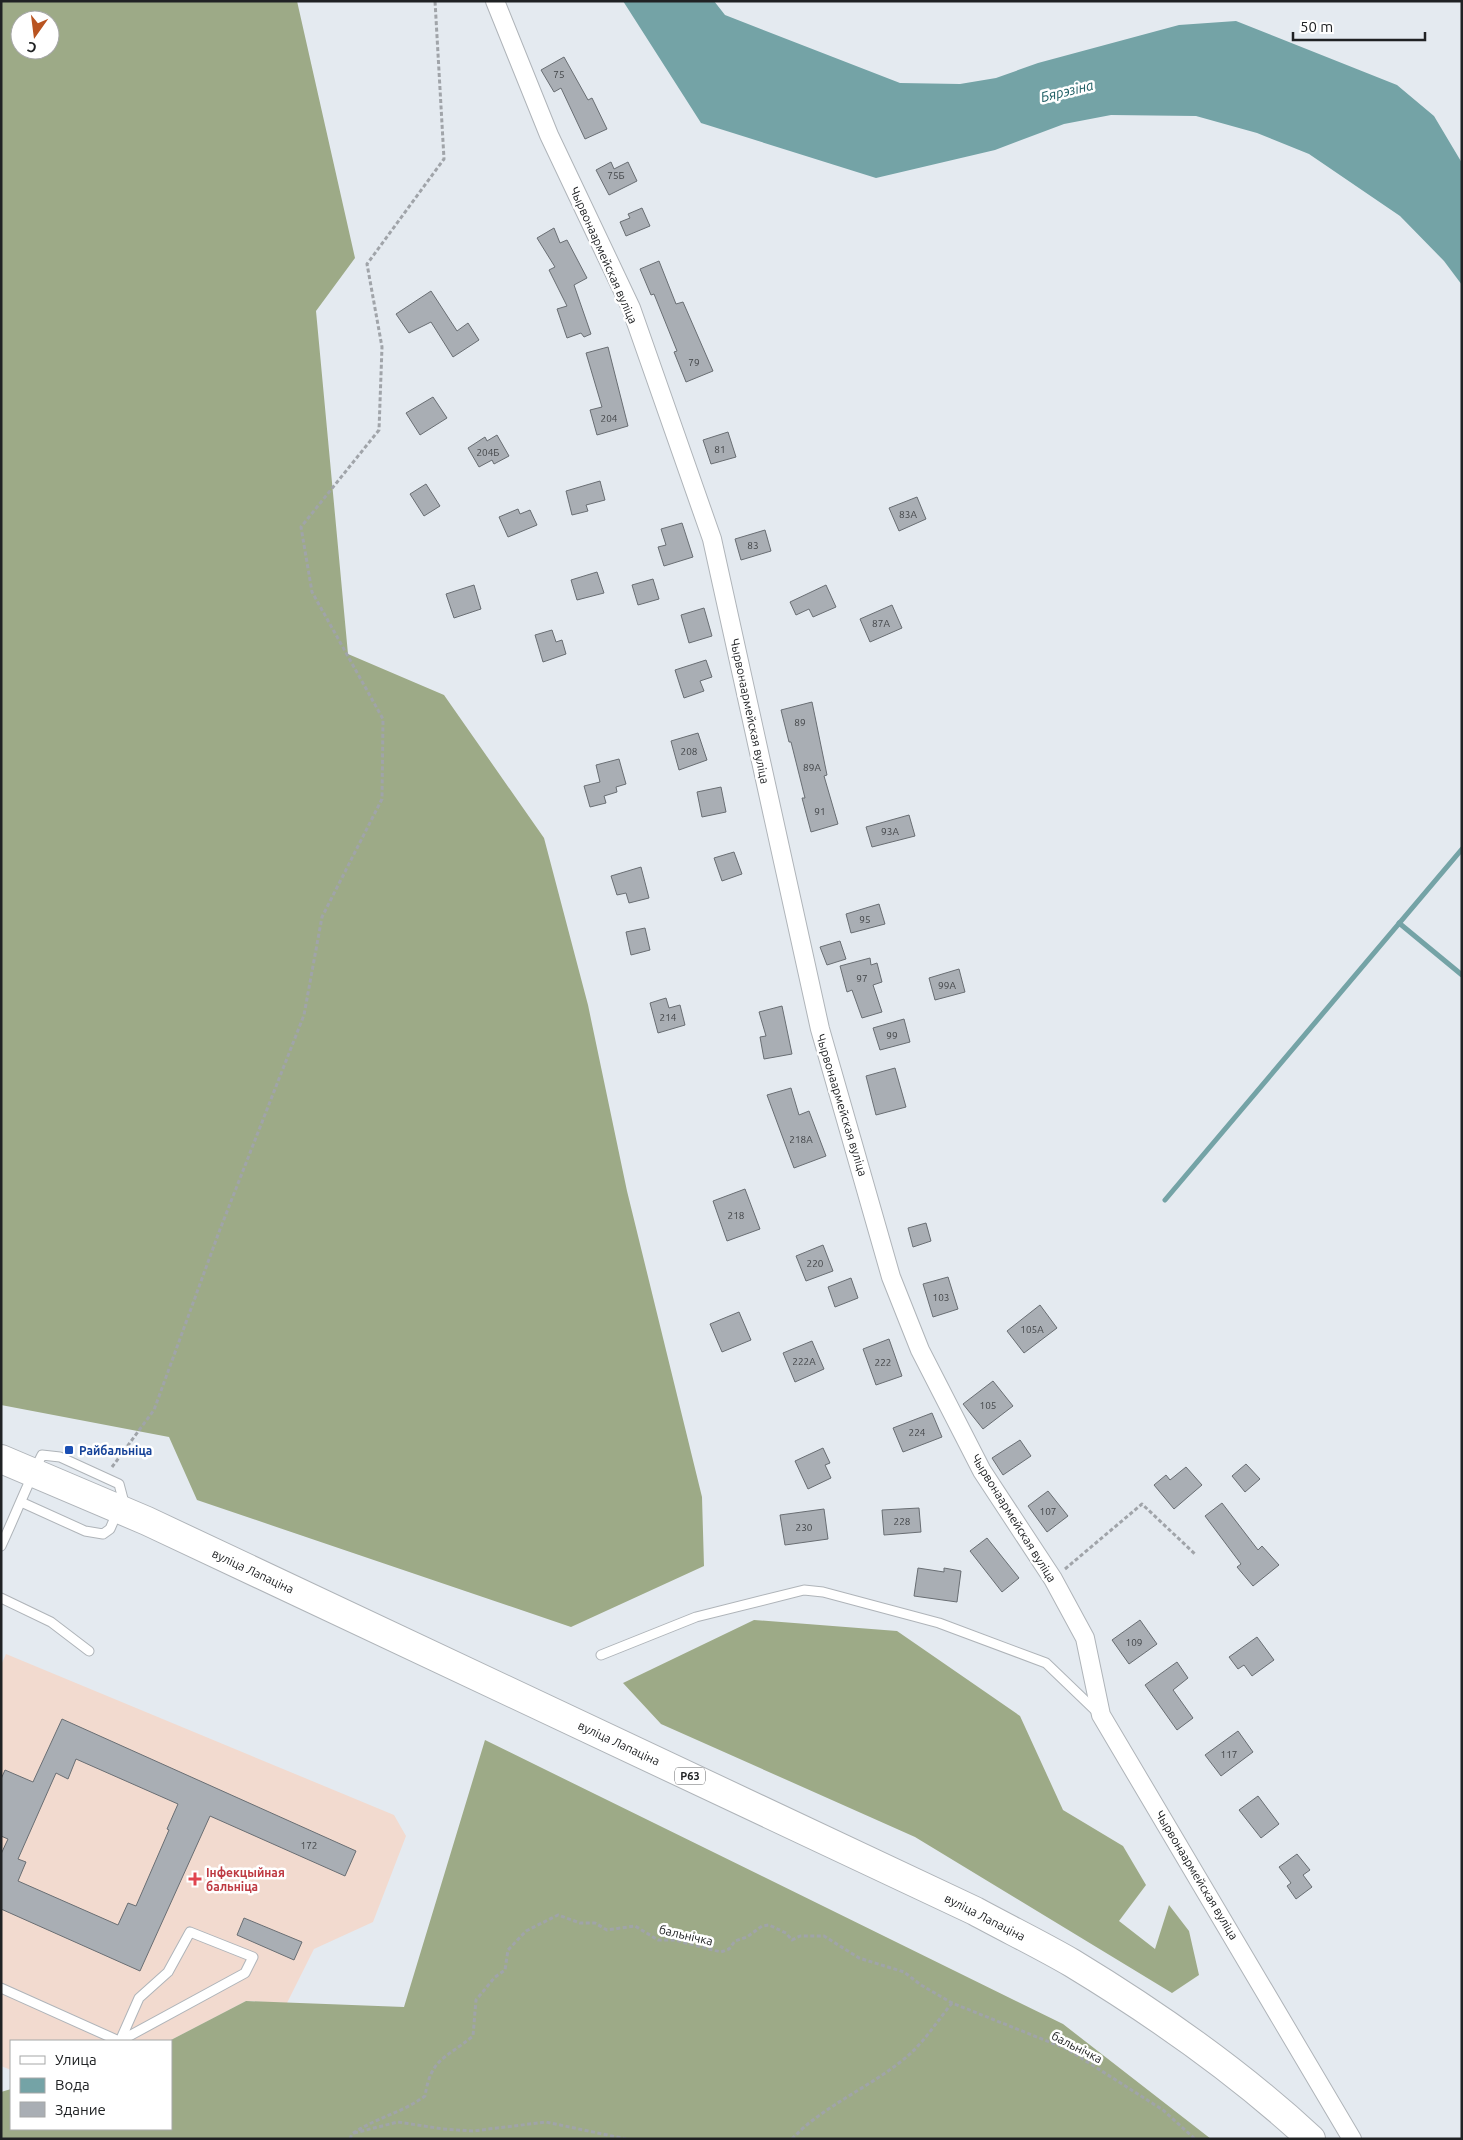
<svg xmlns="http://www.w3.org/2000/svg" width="1463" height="2140" font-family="Ubuntu,sans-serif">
  <rect width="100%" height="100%" fill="#e4eaf0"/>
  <path fill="#f2dacf" d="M6,1654L394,1815L406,1836L373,1922L314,1949L287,2003L246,2001L169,2041H11V2070L1,2066V1665Z"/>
  <g fill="#9daa87" fill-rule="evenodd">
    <path d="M1,1H297L355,258L316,311L348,654L444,695L544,838L588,1005L627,1191L702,1497L704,1566L571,1627L197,1500L169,1437L1,1405ZM20,20H50V50H20Z"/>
    <path d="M754,1620L897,1631L1020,1716L1063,1810L1123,1846L1146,1885L1119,1921L1155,1949L1169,1905L1189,1931L1199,1975L1172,1993L915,1837L661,1724L623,1683Z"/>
    <path d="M485,1740L1063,2024L1211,2139H1V2092L11,2089V2129H171V2041H169L246,2001L404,2007Z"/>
  </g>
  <path fill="#74a3a6" d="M623,1H714L725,15L900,83L960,84L996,78L1038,63L1179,25L1236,21L1397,85L1434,116L1462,163V285L1444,261L1400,216L1309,154L1257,133L1196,116L1111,115L1064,124L995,150L876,178L701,123Z"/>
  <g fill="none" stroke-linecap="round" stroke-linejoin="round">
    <g stroke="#74a3a6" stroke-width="5">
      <path d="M1399,923L1462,975"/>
      <path d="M1165,1200L1462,849"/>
    </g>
  </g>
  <g fill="#a9aeb4" stroke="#696e73" fill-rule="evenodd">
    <path d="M564,57L588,100L592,98L607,129L585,139L561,88L554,92L541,70Z"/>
    <path d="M611,162L614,169L628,162L637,181L609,195L596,170Z"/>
    <path d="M642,208L650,226L626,236L620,222L630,218L628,214Z"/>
    <path d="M554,228L560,243L567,240L587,278L574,285L591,334L584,337L581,333L567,338L557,309L567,306L549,270L555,267L537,238Z"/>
    <path d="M659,261L676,304L683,302L713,371L686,382L674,352L677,351L654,294L651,295L640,269Z"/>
    <path d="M431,291L457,331L468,323L479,340L453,357L431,322L409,333L396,314Z"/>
    <path d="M608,347L628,426L597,435L590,410L602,407L586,353Z"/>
    <path d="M433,397L447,418L420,435L406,413Z"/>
    <path d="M728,432L736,457L711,464L703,440Z"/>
    <path d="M497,435L509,456L494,464L492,460L479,467L468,448L485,437L487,441Z"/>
    <path d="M600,481L605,500L586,505L588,511L572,515L566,491Z"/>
    <path d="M426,484L440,506L424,516L410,494Z"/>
    <path d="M917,497L926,519L899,531L889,508Z"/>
    <path d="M518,509L520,514L530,510L537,525L508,537L499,517Z"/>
    <path d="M682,523L693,557L664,566L658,547L666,545L661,529Z"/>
    <path d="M765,530L771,551L741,560L735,539Z"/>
    <path d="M597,572L604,593L577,600L571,580Z"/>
    <path d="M653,579L659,599L638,605L632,585Z"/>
    <path d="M474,585L481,609L454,618L446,594Z"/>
    <path d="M826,585L836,607L813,617L809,609L796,615L790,602Z"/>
    <path d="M892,605L902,628L870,642L860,619Z"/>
    <path d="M704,608L712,636L689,643L681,615Z"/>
    <path d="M552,630L556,642L562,640L566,654L543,662L535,635Z"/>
    <path d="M706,660L712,677L700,681L704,691L684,698L675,670Z"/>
    <path d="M812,702L827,775L824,776L838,824L811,832L802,798H805L791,742H789L781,710Z"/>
    <path d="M698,733L707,760L679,770L671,741Z"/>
    <path d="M619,759L626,784L616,787L617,792L604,796L606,803L590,807L584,786L600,782L596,765Z"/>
    <path d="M721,787L726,812L702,817L697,792Z"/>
    <path d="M909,815L915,836L872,847L866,827Z"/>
    <path d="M734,852L742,874L722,881L714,858Z"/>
    <path d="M641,867L649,898L629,903L626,893L617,895L611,876Z"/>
    <path d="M879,904L885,924L851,933L846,914Z"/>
    <path d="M645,928L650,950L631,955L626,932Z"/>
    <path d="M840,941L846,959L827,965L820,947Z"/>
    <path d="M870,958L871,965L877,963L882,982L873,985L882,1012L862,1018L852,990L847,992L840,966Z"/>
    <path d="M959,969L965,992L935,1000L929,978Z"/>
    <path d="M666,998L669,1008L680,1005L685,1025L658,1033L650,1003Z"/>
    <path d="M782,1006L792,1054L764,1059L760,1037L766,1036L759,1012Z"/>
    <path d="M904,1019L910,1042L880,1050L873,1028Z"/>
    <path d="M895,1068L906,1107L876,1115L866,1076Z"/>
    <path d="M791,1088L799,1115L809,1111L826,1156L794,1168L767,1095Z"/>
    <path d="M745,1189L760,1229L727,1241L713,1201Z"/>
    <path d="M926,1223L931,1241L913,1247L908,1228Z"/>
    <path d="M823,1245L833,1271L806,1281L796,1256Z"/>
    <path d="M948,1277L958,1309L933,1317L923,1284Z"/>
    <path d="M851,1278L858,1298L835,1307L828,1287Z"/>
    <path d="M1040,1305L1057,1328L1024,1353L1007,1331Z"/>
    <path d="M739,1312L751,1340L722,1352L710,1324Z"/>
    <path d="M889,1339L902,1376L876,1385L863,1349Z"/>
    <path d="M812,1341L824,1369L795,1382L783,1353Z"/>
    <path d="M993,1381L1013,1406L983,1429L963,1404Z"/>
    <path d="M932,1413L942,1437L903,1452L893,1428Z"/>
    <path d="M1020,1440L1031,1456L1003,1475L992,1458Z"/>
    <path d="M823,1448L830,1463L825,1465L831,1478L808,1489L795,1461Z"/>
    <path d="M1246,1464L1260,1479L1245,1492L1232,1476Z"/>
    <path d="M1186,1467L1202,1485L1174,1509L1154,1485L1166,1475L1170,1480Z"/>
    <path d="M1048,1491L1068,1516L1047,1532L1028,1506Z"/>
    <path d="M1222,1503L1258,1550L1262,1546L1279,1565L1253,1586L1237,1567L1241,1564L1205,1516Z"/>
    <path d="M919,1508L921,1532L884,1535L882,1510Z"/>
    <path d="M824,1509L828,1539L785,1545L780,1515Z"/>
    <path d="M987,1538L1019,1578L1002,1592L970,1551Z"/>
    <path d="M918,1568L944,1572V1568L961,1571L957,1602L914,1596Z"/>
    <path d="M1140,1620L1157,1644L1129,1664L1112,1640Z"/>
    <path d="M1257,1637L1274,1660L1252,1676L1244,1665L1238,1669L1229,1657Z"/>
    <path d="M1177,1662L1188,1678L1173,1690L1193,1718L1177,1730L1145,1685Z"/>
    <path d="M62,1719L356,1851L345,1876L210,1816L140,1971L1,1909V1854L8,1839L1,1836V1779L5,1770L33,1782ZM76,1759L178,1804L167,1829L169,1830L136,1906L128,1903L118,1925L18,1881L26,1862L18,1859L56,1773L68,1779Z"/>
    <path d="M1238,1731L1253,1752L1221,1776L1205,1755Z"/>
    <path d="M1258,1796L1279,1824L1261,1838L1239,1810Z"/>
    <path d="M1297,1854L1310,1870L1303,1875L1312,1887L1296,1899L1287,1886L1291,1883L1279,1867Z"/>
    <path d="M244,1918L302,1942L294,1960L237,1935Z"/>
  </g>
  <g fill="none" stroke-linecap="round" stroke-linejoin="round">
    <defs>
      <g id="lane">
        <path d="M1,1546C15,1516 27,1485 42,1455L60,1457L119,1484L123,1499L110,1529L103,1534L85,1531L21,1502"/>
        <path d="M1,1598L51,1622L89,1651"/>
        <path d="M601,1655L696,1617L804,1590L823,1592L939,1623L1046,1663L1097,1712"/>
        <path d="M1,1988L119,2041"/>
        <path d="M120,2041L139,1998L168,1972L190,1932L253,1957L245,1973L120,2041"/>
      </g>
      <path id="street" d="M495,1L549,135L631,308L712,539L820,1029L891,1277L920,1350L982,1471L1053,1579L1085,1638L1101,1715L1352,2139"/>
      <path id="primary" d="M1,1459L147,1521L975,1911C1008,1929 1041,1945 1072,1963C1156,2014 1239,2072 1311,2139"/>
    </defs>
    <use href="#lane" stroke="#afb4b9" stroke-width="11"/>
    <use href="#street" stroke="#afb4b9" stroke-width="20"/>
    <use href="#primary" stroke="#afb4b9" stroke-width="30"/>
    <g stroke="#a0a4a9" stroke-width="3" stroke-dasharray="4 2.5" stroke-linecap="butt">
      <path d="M112,1467L154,1410L219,1232L304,1015L322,917L382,799L383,719L312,592L301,527L379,430L382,347L367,264L444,159L435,1"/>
      <path d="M1065,1569L1142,1504L1196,1555"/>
      <path d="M354,2133L398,2122L443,2129L473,2131L546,2122L626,2139"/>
      <path d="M350,2139L352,2134C375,2118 402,2113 425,2096C431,2058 445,2059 473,2036L476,2000L495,1977L505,1970L508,1950L526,1931L558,1915L580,1923H595L607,1930L635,1926L658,1940H675L721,1952L729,1949L735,1941L747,1937L762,1926L769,1925L786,1933L792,1940L800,1936H824L859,1958L904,1972L921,1985L952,2003L1067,2049L1163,2110L1195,2139"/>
      <path d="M792,2139C823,2105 876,2085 911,2053C926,2039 939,2019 952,2003"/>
    </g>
    <use href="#lane" stroke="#fff" stroke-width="9"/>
    <use href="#street" stroke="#fff" stroke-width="18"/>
    <use href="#primary" stroke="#fff" stroke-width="28"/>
  </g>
  <rect fill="#1a4fb4" stroke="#fff" stroke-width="2" x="64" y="1445" width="10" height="10" rx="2.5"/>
  <path fill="#e0444e" stroke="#fff" stroke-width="2" d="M192.5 1871.5h5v5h5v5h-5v5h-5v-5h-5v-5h5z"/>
  <g text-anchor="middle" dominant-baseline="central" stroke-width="5" stroke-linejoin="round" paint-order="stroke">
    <g font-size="10" fill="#424548">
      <text x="559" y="74">75</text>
      <text x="616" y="175">75Б</text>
      <text x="694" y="362">79</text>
      <text x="609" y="418">204</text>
      <text x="720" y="449">81</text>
      <text x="488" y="452">204Б</text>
      <text x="908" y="514">83А</text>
      <text x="753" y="545">83</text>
      <text x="881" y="623">87А</text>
      <text x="800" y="722">89</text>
      <text x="689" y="751">208</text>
      <text x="812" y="767">89А</text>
      <text x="820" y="811">91</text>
      <text x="890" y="831">93А</text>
      <text x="865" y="919">95</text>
      <text x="862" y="978">97</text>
      <text x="947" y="985">99А</text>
      <text x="668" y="1017">214</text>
      <text x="892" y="1035">99</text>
      <text x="801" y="1139">218А</text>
      <text x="736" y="1215">218</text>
      <text x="815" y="1263">220</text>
      <text x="941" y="1297">103</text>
      <text x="1032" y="1329">105А</text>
      <text x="804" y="1361">222А</text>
      <text x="883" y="1362">222</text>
      <text x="988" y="1405">105</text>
      <text x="917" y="1432">224</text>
      <text x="1048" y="1511">107</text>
      <text x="902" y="1521">228</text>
      <text x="804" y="1527">230</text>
      <text x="1134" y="1642">109</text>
      <text x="1229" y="1754">117</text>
      <text x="309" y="1845">172</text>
    </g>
    <rect fill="#fff" stroke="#636466" stroke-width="1" x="675" y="1767.5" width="30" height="17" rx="4"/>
    <g font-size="11" font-weight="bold" fill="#202224">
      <text x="690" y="1776">Р63</text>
    </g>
    <g font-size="12" fill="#202224" stroke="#fff">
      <text transform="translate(604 255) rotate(66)">Чырвонаармейская вуліца</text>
      <text transform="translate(750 711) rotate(78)">Чырвонаармейская вуліца</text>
      <text transform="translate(842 1105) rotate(73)">Чырвонаармейская вуліца</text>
      <text transform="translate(1014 1518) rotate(58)">Чырвонаармейская вуліца</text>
      <text transform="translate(253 1571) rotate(25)">вуліца Лапаціна</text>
      <text transform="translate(619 1743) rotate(25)">вуліца Лапаціна</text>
      <text transform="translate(1197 1875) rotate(59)">Чырвонаармейская вуліца</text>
      <text transform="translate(985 1917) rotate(27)">вуліца Лапаціна</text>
      <text transform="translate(686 1935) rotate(13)">бальнічка</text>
      <text transform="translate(1077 2047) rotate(27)">бальнічка</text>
    </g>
    <g font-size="12" font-weight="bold" fill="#164399" stroke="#fff" text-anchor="start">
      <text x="79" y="1450">Райбальніца</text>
    </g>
    <g font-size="12" font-weight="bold" fill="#be3a42" stroke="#fff" text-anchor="start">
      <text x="206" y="1872">Інфекцыйная<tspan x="206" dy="14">бальніца</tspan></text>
    </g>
    <g font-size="14" font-style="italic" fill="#1c5d62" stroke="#fff">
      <text transform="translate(1067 91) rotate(-14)">Бярэзіна</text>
    </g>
  </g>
  <rect width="1463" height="2140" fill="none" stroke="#202224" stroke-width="5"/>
  <rect x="10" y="2040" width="162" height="90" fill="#ffffff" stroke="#a6a7a7"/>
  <rect x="20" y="2056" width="25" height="8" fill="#ffffff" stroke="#a6a7a7"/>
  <text x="55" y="2065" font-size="15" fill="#202224">Улица</text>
  <rect x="20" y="2078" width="25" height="15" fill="#74a3a6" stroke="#a6a7a7"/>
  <text x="55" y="2090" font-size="15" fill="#202224">Вода</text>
  <rect x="20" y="2102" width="25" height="15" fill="#a9aeb4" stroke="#a6a7a7"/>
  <text x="55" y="2115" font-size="15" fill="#202224">Здание</text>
  <g transform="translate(35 35) rotate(194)"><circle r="24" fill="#ffffff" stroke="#a6a7a7"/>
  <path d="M0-4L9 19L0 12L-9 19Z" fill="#b95421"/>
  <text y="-8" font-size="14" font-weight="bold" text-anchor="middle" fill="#202224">С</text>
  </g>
  <path d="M1293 32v8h132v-8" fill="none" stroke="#202224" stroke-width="2.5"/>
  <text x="1300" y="32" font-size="15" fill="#202224" stroke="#ffffff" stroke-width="4" paint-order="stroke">50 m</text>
</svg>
